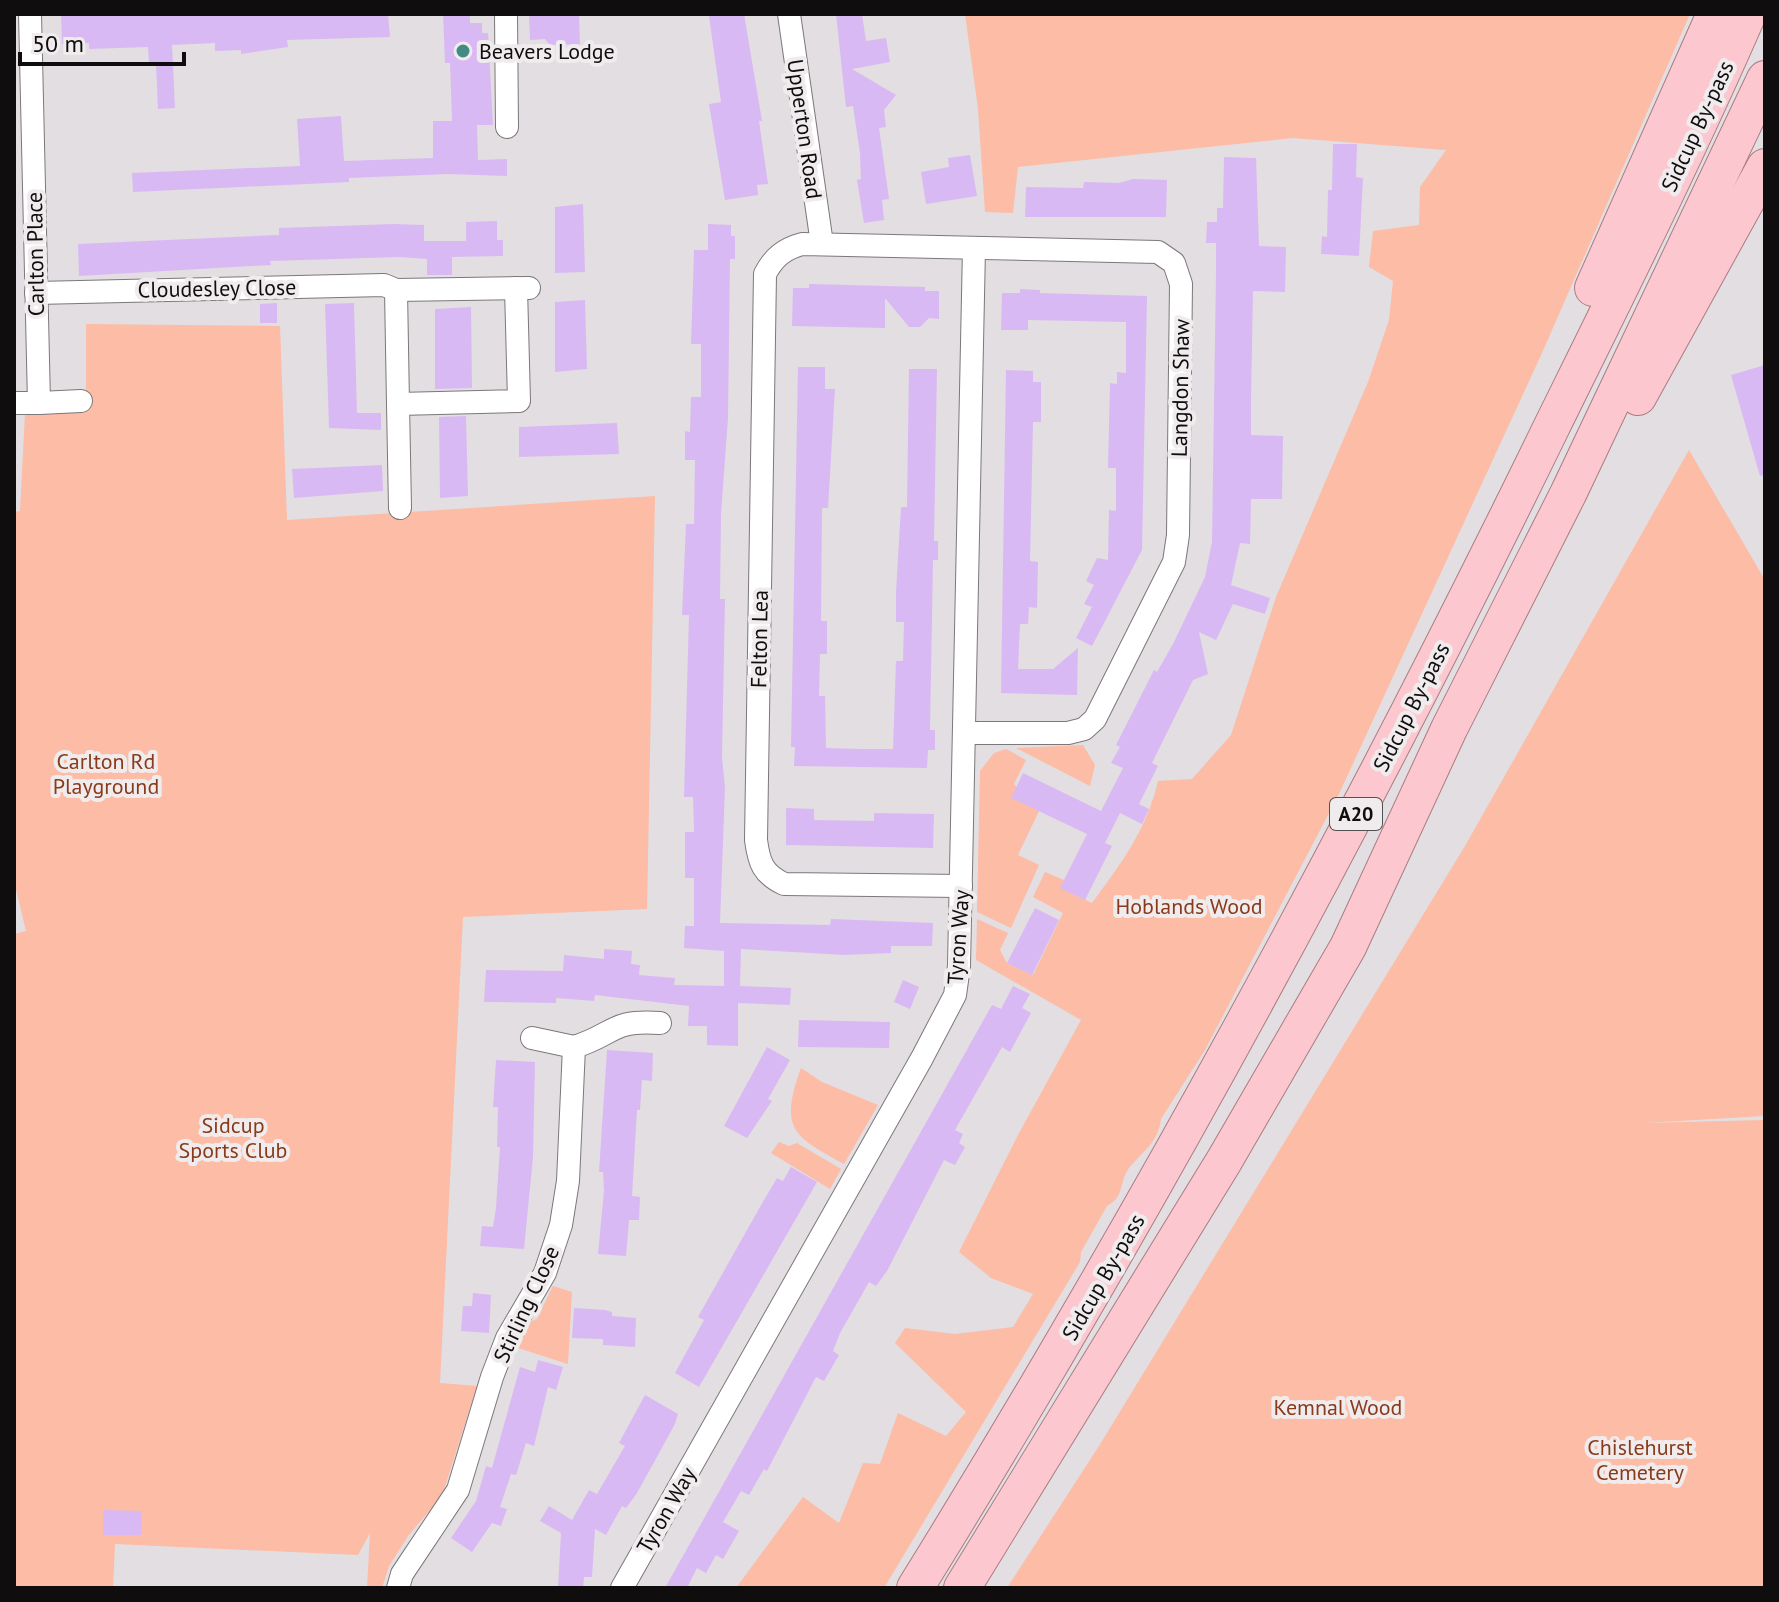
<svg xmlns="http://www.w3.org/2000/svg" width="1779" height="1602" font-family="'PT Sans',sans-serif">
  <rect width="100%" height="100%" fill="#e3dee1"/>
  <g fill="#fcbca5">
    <path d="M965,14H1690L1542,353L1339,794L1205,1050L1161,1119C1158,1143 1143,1151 1129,1168C1119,1181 1125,1197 1107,1206L1081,1252L1080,1262L884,1588H736L803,1497L839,1523L863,1463L880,1464L898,1413L946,1436L966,1412L895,1343L905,1328L955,1334L1013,1327L1033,1294L991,1278L959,1252L1018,1135L1081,1020L976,960L977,919L1008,933L1000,950L1007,963L1033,975L1063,913L1033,897L1045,872L1064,880L1061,888L1092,903C1121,864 1147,829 1158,781L1192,779L1231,735L1276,597L1368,382L1389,320L1393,281L1369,267L1373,231L1419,225L1420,187L1446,150L1293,138L1018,167L1013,213L985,212L978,109Z"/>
    <path d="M86,324L280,326L287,520L655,496L647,909L463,917L440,1383L477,1386L442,1496L408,1536L389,1566L382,1588H367L370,1533L358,1555L115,1544L113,1588H14V934L26,931L14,881V512L20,511L25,414L86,412Z"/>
    <path d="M1689,450L1765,580V1116L1643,1123L1765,1120V1588H1007L1099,1446L1465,846Z"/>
    <path d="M1083,745L1095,765L1090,786L1016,748Z"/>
    <path d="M1006,749L1026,760L1014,784L1039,811L1018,855L1039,865L1011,928L977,912L980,771L994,753Z"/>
    <path d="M801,1068L822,1082L878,1105L844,1164C793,1136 779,1129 801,1068Z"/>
    <path d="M779,1142L789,1146L797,1143L841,1169L830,1189L771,1153Z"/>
    <path d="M553,1286L572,1292L568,1364L518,1348L529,1322L537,1319Z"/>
  </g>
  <g fill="#d9b9f3">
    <path d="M61,14H388L390,37L287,40L288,47L241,54V50L215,51V43L172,45L175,108L158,109L156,63H149L148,47L89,49V43L62,44Z"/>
    <path d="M443,14H470V23H482V33H488L493,125H477L478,160L507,159V176L448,174L349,178V182L133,192L132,173L300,166L297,119L341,116L344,161L433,158V121H452L450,63H445Z"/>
    <path d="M529,14H579L580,44L550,45L545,39L530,40Z"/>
    <path d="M744,14L762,121H759L768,184L757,185L758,195L725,200L709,104L721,102L709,16Z"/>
    <path d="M836,14H862L866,41L886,38L890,62L852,69L896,95L884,110L886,127L879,128L889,199L882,200L884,220L864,223L857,180L861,179L860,153L853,106L846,107Z"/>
    <path d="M1333,144H1357L1356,177L1363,178L1359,256L1321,254L1322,236L1327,237L1328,190H1332Z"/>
    <path d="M970,155L977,196L926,204L921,172L949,167L948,158Z"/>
    <path d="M1224,157L1256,158L1259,246L1286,247L1285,292L1253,291L1251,399V435L1283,436L1282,499H1251L1250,544L1240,543L1231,585L1270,598L1265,614L1233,604L1216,640L1199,632L1208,674L1193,680L1152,763L1158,766L1139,804L1149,809L1142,824L1120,813L1105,843L1112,846L1085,900L1060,888L1087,834L1011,798L1023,773L1101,811L1123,768L1111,763L1120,747L1116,745L1154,670L1157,672L1173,644L1205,577L1212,542L1216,271V243H1206L1207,222H1217V208H1223Z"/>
    <path d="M1133,179L1167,180L1166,217H1025L1026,187L1083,188L1084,182L1119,183Z"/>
    <path d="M583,204L585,272L555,273V207Z"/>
    <path d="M497,221V240H503V256L452,257V275H427V259L400,257L270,261L271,265L79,276L78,244L279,235V228L394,224L424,225V241H466V222Z"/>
    <path d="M708,224L731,225V236H735V259H730L728,418L721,514L720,599H725L722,757L725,788L720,923L830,925L831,919L933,923L932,946H891V953L845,955L741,949L740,986L791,988L790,1005L738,1003V1046L707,1045V1026H688L689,1006L595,995L594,1001L556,998V1003L484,1002L486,970L563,971L564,955L604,959V949L632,951L631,964L640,965L639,975L675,978L674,985L724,986V951L684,948L685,926H694V878H685V832H694L693,797H684L689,615H682L686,524H694L695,460H685V431L690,432L691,397H701V344H691L694,250H708Z"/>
    <path d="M809,284L925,287V291H939V319L929,318L920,327H909L885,298V328L792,326L793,288H809Z"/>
    <path d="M1020,289L1040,290V293L1147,296L1142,550L1092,646L1076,638L1092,607L1084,604L1094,585L1086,581L1097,558L1108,560L1109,510L1116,511V468H1108L1110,383L1117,384V372L1126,373V322L1028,320V330H1001L1002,293H1020Z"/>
    <path d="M585,300L587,369L555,372V302Z"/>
    <path d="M277,303V323H260V304Z"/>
    <path d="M354,303L357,413H381V430L329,428L325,304Z"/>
    <path d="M471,307L472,388L435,389V309Z"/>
    <path d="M1765,365V475L1760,476L1731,375Z"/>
    <path d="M798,367H825V389H835L828,508H822L821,621H827V654H820L819,696H825L826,748L860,749H893L896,661H903L904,622H896V592L901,507H907L909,369H937L934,541H938V560H933L930,730H935V750H928L927,768L794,766L795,747H791Z"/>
    <path d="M1006,370L1033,371V382H1041V422H1033L1030,561L1038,562L1037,608L1029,607L1028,624H1020L1018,669H1053L1078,648L1077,695L1001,693Z"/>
    <path d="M466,416L468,496L440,498L439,417Z"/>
    <path d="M617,423L619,454L519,457V427Z"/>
    <path d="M382,465L383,491L294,498L292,469Z"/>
    <path d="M786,808L814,809V820L874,821V813L934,814L933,848L786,845Z"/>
    <path d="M1035,908L1059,920L1032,975L1007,963Z"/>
    <path d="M903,980L919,987L910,1009L894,1002Z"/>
    <path d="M1013,986L1030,994L1022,1008L1031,1013L1010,1052L1002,1047L955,1130L963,1134L959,1143L965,1147L955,1165L944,1160L887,1271L876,1286L869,1282L840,1333L833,1351L839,1355L824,1381L816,1377L767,1471L764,1469L749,1495L741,1491L723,1522L739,1531L723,1559L716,1555L706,1573L697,1568L687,1588H665L992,1005L1001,1009Z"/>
    <path d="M799,1020L890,1022L889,1048L798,1047Z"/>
    <path d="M767,1047L790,1060L768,1099L772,1101L747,1138L724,1126Z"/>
    <path d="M607,1050L653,1053L652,1081L642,1080L640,1110H637L632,1196L640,1197L639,1220H629L626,1256L598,1254L604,1191L603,1172H599Z"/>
    <path d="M496,1060L535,1062L533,1157L524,1249L480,1246L482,1226L493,1227L496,1208L500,1147H497L498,1107H493Z"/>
    <path d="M791,1167L817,1182L699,1387L675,1373L704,1320L698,1317L760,1207L777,1178L783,1181Z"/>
    <path d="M473,1293L491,1295L489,1333L461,1331L463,1306H472Z"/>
    <path d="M574,1308L605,1310L612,1312V1316L636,1318L635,1347L603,1345V1339L572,1338Z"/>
    <path d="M538,1360L563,1367L556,1390L548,1387L534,1446L526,1443L516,1475L511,1474L500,1507L507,1509L501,1526L492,1523L472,1552L451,1538L476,1501L486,1466L492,1468L520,1367L535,1372Z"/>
    <path d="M645,1395L678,1414L675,1424L637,1493L626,1508L622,1506L606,1535L595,1529L592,1577H584L583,1588H558L561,1533L540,1521L549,1506L572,1520L589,1490L597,1494L625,1446L619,1443Z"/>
    <path d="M103,1510L142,1511L141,1535H103Z"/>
  </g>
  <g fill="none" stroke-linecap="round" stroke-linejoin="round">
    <defs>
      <g id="minor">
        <path d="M30,14L39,403L81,401"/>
        <path d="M506,14L507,127"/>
        <path d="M789,14L822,244"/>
        <path d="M396,290L398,404"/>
        <path d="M36,293L384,285L396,290L529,288"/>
        <path d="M14,403H39"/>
        <path d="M400,508L398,404L519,401L516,288"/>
        <path d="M961,886L784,884C763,874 759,863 756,840L765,274C774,257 784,249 802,244L1158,252L1174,263L1181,284L1178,535L1174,562L1095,719L1084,729L1068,733H966"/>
        <path d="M532,1038L574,1047"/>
        <path d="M398,1588L402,1574L458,1490L492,1377L507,1338L545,1273L561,1225L568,1181L574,1047C614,1035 611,1019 660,1023"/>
        <path d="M622,1588L922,1058L955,995L959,966L974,248"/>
      </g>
      <g id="trunk">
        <path d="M1593,288L1715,14"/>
        <path d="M1638,397L1765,167"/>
        <path d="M915,1588C1148,1212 1358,824 1552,426C1619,290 1687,154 1748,14"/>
        <path d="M962,1588L1224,1161L1348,947L1449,729L1568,494L1765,79"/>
      </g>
    </defs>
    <use href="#minor" stroke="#7b787a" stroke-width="24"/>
    <use href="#trunk" stroke="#a87d82" stroke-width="38"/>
    <use href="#minor" stroke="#fff" stroke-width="22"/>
    <use href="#trunk" stroke="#fcc7ce" stroke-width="36"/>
  </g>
  <circle fill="#448a84" stroke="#f0ecee" stroke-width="3" cx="463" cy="51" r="8"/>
  <g text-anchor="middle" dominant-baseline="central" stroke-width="8" stroke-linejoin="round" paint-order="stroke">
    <rect fill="#f0ecee" stroke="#525051" stroke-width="2" x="1330" y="798" width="52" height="32" rx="6"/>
    <g font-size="20" font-weight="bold" fill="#0f0d0e">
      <text x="1356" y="814">A20</text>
    </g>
    <g font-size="22" fill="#0f0d0e" stroke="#f0ecee" text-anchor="start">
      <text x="479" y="51">Beavers Lodge</text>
    </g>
    <g font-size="22" fill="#0f0d0e" stroke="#f0ecee">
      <text transform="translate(1697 126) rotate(-65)">Sidcup By-pass</text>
      <text transform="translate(805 129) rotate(82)">Upperton Road</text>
      <text transform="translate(35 254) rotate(-91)">Carlton Place</text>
      <text transform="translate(217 288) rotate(-1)">Cloudesley Close</text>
      <text transform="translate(1180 388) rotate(-89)">Langdon Shaw</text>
      <text transform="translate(759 639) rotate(-89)">Felton Lea</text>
      <text transform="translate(1411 707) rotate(-63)">Sidcup By-pass</text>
      <text transform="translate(958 937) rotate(-86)">Tyron Way</text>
      <text transform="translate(1103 1277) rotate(-60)">Sidcup By-pass</text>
      <text transform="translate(526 1304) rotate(-65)">Stirling Close</text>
      <text transform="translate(666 1510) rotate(-60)">Tyron Way</text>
    </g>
    <g font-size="22" fill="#893a1a" stroke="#f0ecee">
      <text x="106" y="761">Carlton Rd<tspan x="106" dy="25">Playground</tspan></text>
      <text x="1189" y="906">Hoblands Wood</text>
      <text x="233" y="1125">Sidcup<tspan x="233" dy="25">Sports Club</tspan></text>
      <text x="1338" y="1407">Kemnal Wood</text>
      <text x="1640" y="1447">Chislehurst<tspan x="1640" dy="25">Cemetery</tspan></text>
    </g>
  </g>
  <rect width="1779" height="1602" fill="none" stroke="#0f0d0e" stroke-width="32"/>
  <path d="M20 52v12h164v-12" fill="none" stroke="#0f0d0e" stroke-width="4"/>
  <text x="32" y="52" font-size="24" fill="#0f0d0e" stroke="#f0ecee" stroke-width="6" paint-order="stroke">50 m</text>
</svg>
